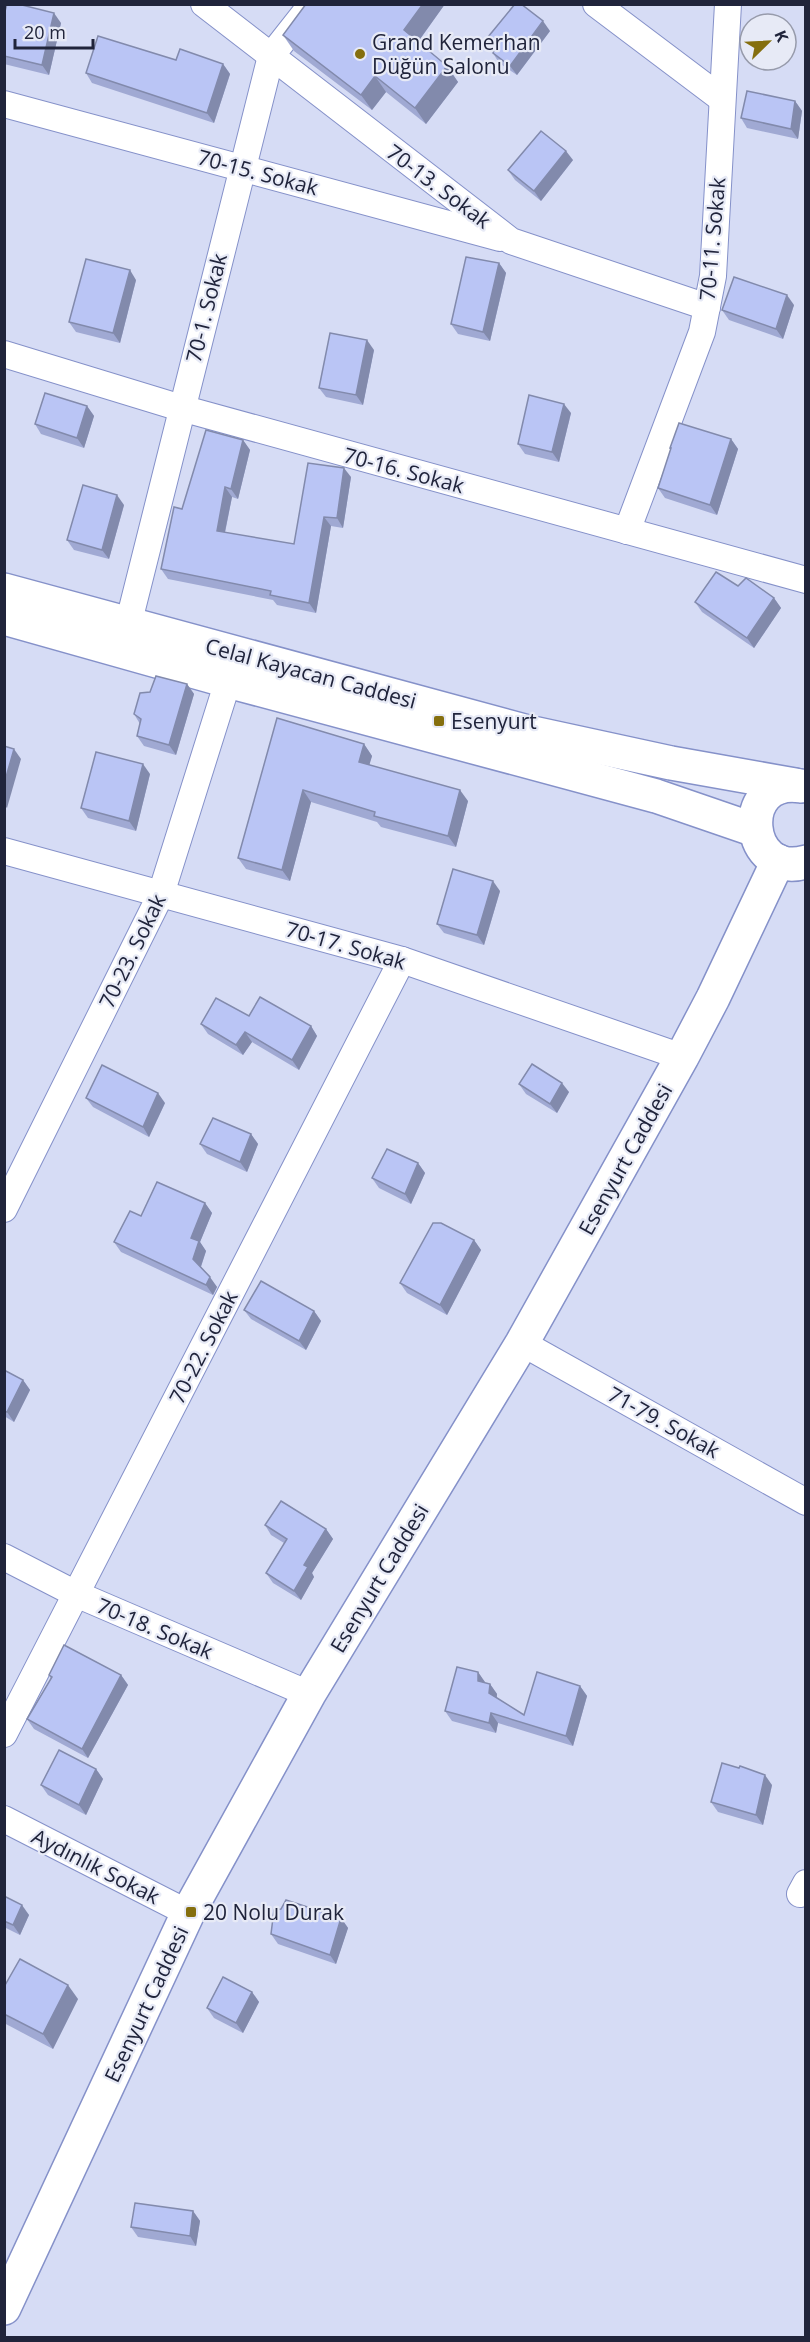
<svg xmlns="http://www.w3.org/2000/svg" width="810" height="2342" font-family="'Open Sans',sans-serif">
  <rect width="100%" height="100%" fill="#d6dcf5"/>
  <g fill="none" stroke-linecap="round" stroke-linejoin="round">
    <defs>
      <g id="street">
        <path d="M204,4L511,241L707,307"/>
        <path d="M596,4L722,99"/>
        <path d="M4,104L500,238"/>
        <path d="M4,354L181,408L806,580"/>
        <path d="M627,531L702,332L713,276L728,4"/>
        <path d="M128,625L271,56L312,4"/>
        <path d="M4,851L402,960L682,1057"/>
        <path d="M4,1209L161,894L228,681"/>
        <path d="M522,1343L806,1502"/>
        <path d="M4,1557L76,1594L309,1694"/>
        <path d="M4,1734L402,960"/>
        <path d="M4,1819L188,1913"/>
        <path d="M800,1894L806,1883"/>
      </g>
      <g id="secondary">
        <path d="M4,590L528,732L671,763L795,785"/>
        <path d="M4,618L228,681L656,796L755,830"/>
        <path d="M801,786C735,776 745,880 806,862"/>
        <path d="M4,2308L188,1913L309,1694L522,1343L682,1057L713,998L778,861"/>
      </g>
    </defs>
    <use href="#street" stroke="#8591c9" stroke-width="28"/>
    <use href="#secondary" stroke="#8591c9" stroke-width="36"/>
    <use href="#street" stroke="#fff" stroke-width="26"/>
    <use href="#secondary" stroke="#fff" stroke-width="33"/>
  </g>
  <g fill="#a0a9d3">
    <path d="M445,4L418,42L447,66L458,82L426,124L386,92L372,110L294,51L283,35Z"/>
    <path d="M4,15L61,23L49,75L4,64Z"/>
    <path d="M550,31L517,75L499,63L493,53L496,47L488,37Z"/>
    <path d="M176,60L223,64L230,74L214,123L92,83L86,73Z"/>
    <path d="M795,101L802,111L798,139L747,128L741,118Z"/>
    <path d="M573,160L541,201L515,180L508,170Z"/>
    <path d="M499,263L506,273L490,341L458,334L451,324Z"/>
    <path d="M136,280L120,343L76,332L69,322Z"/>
    <path d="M794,305L783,339L729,320L722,310Z"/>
    <path d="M374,350L363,405L326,397L319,388Z"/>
    <path d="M87,406L94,416L84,448L41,434L35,424Z"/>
    <path d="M571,413L559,462L525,454L518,444Z"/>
    <path d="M731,439L738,449L717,515L665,498L658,488L671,450L670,448Z"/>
    <path d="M243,440L250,450L238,499L232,497L225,533L294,544L351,477L343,528L331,526L316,613L277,605L273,600L168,579L161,569Z"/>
    <path d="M124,505L109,559L74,550L67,540Z"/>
    <path d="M738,586L774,598L781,608L754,648L702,612L695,602Z"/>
    <path d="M187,684L194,694L176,755L144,746L137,736L140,724L134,714L150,692Z"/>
    <path d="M277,718L364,744L372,756L369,765L468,801L456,847L381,827L377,822L311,802L290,881L246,869L238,858Z"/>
    <path d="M150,774L136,831L88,818L81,808Z"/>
    <path d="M500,891L484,945L444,933L437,924Z"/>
    <path d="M249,1016L311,1026L317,1036L299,1070L252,1042L243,1055L208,1034L201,1024Z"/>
    <path d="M519,1084L569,1092L557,1113L526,1094Z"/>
    <path d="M86,1098L165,1103L149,1137L93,1107Z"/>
    <path d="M251,1134L258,1144L247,1172L207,1154L200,1144Z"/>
    <path d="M418,1163L425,1173L411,1204L379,1188L372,1178Z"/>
    <path d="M205,1203L212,1213L200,1242L206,1251L201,1267L217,1287L213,1295L121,1252L114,1242L141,1216Z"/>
    <path d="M474,1240L481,1250L447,1315L407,1293L400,1283Z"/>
    <path d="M244,1310L314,1311L321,1321L306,1350L251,1319Z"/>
    <path d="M4,1370L23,1380L30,1390L14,1422L4,1416Z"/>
    <path d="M265,1525L326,1529L333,1539L312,1573L314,1577L301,1600L273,1583L266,1573L284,1543L271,1535Z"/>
    <path d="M478,1672L485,1683L490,1684L497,1694V1698L524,1715L580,1686L587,1696L573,1746L498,1723L496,1733L452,1721L445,1711Z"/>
    <path d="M49,1675H121L128,1685L88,1758L34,1729L27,1719L51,1679Z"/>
    <path d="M96,1769L103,1779L86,1815L48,1795L41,1785Z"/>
    <path d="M772,1785L763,1825L718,1812L711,1802Z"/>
    <path d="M4,1896L29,1915L20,1935L4,1927Z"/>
    <path d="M341,1918L348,1928L336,1964L278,1944L271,1934Z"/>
    <path d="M252,1992L259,2002L243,2033L214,2018L207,2008Z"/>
    <path d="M78,1999L53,2049L4,2023V2014Z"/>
    <path d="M193,2211L200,2221L196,2246L138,2237L131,2227Z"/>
  </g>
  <g fill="#828aac">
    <path d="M423,4H445L415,46L404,30Z"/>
    <path d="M54,13L61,23L49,75L42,65Z"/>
    <path d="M543,21L550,31L517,75L510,66Z"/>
    <path d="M223,64L230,74L214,123L207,113Z"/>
    <path d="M447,66L458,82L426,124L415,108Z"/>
    <path d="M375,76L386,92L372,110L361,95Z"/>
    <path d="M795,101L802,111L798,139L791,129Z"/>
    <path d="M566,151L573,160L541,201L534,191Z"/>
    <path d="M499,263L506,273L490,341L483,332Z"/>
    <path d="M130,270L136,280L120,343L113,333Z"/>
    <path d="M787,295L794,305L783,339L776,329Z"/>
    <path d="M367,340L374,350L363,405L356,395Z"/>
    <path d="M564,404L571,413L559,462L552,452Z"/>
    <path d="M87,406L94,416L84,448L77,438Z"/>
    <path d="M731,439L738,449L717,515L710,505Z"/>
    <path d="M243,440L250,450L238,499L231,489Z"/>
    <path d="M344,468L351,477L343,528L337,518Z"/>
    <path d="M225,487L232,497L223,541L217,531Z"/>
    <path d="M117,495L124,505L109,559L102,550Z"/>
    <path d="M324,517L331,526L316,613L309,603Z"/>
    <path d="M774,598L781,608L754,648L747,638Z"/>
    <path d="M187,684L194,694L176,755L169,745Z"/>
    <path d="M364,744L372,756L367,773L359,762Z"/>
    <path d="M14,749L21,759L7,808L4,805V784Z"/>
    <path d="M143,764L150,774L136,831L129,821Z"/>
    <path d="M303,790L311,802L290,881L282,870Z"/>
    <path d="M460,790L468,801L456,847L448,836Z"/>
    <path d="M493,881L500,891L484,945L477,935Z"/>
    <path d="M311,1026L317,1036L299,1070L292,1060Z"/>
    <path d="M245,1032L252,1042L243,1055L236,1045Z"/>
    <path d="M562,1083L569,1092L557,1113L550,1104Z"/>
    <path d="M158,1093L165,1103L149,1137L143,1127Z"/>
    <path d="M251,1134L258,1144L247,1172L240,1162Z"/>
    <path d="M418,1163L425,1173L411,1204L405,1194Z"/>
    <path d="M205,1203L212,1213L200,1242L206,1251L200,1269L193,1259L191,1238Z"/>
    <path d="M474,1240L481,1250L447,1315L440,1305Z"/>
    <path d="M210,1277L217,1287L213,1295L206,1285Z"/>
    <path d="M314,1311L321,1321L306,1350L299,1341Z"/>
    <path d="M23,1380L30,1390L14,1422L7,1412Z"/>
    <path d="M326,1529L333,1539L312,1573L314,1577L301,1600L294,1591L304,1565Z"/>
    <path d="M478,1672L485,1682V1691L478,1681Z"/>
    <path d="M121,1675L128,1685L88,1758L82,1749Z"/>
    <path d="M490,1684L497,1694L496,1703L489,1693Z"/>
    <path d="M580,1686L587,1696L573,1746L566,1736Z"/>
    <path d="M491,1713L498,1723L496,1733L489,1723Z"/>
    <path d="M96,1769L103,1779L86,1815L79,1805Z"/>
    <path d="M765,1775L772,1785L763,1825L756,1815Z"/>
    <path d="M22,1905L29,1915L20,1935L13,1925Z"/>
    <path d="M341,1918L348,1928L336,1964L330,1955Z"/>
    <path d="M68,1985L78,1999L53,2049L43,2034Z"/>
    <path d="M252,1992L259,2002L243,2033L236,2023Z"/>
    <path d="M193,2211L200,2221L196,2246L190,2236Z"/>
  </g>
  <g fill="#bac5f5" stroke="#828aac" stroke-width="1.5">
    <path d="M7,4H18L54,13L42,65L4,56V15Z"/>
    <path d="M306,4H423L404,30L447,66L415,108L375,76L361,95L283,35Z"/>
    <path d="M515,4H521L543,21L510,66L493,53L497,45L488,37Z"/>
    <path d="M98,36L176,60L180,49L223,64L207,113L86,73Z"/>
    <path d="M747,91L795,101L791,129L741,118Z"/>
    <path d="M541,131L566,151L534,191L508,170Z"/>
    <path d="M466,257L499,263L483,332L451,324Z"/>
    <path d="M86,259L130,270L113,333L69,322Z"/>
    <path d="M734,277L787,295L776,329L722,310Z"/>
    <path d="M330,333L367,340L356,395L319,388Z"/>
    <path d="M45,393L87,406L77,438L35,424Z"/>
    <path d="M529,395L564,404L552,452L518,444Z"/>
    <path d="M679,423L731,439L710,505L658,488L671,448H670Z"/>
    <path d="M206,430L243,440L231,489L225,487L217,531L294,544L308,463L344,468L337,518L324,517L309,603L270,595L271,591L161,569L174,507L182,509Z"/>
    <path d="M83,485L117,495L102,550L67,540Z"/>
    <path d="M716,572L738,586L746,578L774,598L747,638L695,602Z"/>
    <path d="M156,676L187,684L169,745L137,736L141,719L134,714L140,693L150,692Z"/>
    <path d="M277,718L364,744L359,762L460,790L448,836L374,816L375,812L303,790L282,870L238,858Z"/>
    <path d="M4,746L14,749L4,784Z"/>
    <path d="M96,752L143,764L129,821L81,808Z"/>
    <path d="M453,869L493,881L477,935L437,924Z"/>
    <path d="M260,997L311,1026L292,1060L245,1032L236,1045L201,1024L216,998L249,1016Z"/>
    <path d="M532,1064L562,1083L550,1104L519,1084Z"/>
    <path d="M102,1065L158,1093L143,1127L86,1098Z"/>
    <path d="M213,1118L251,1134L240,1162L200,1144Z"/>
    <path d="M387,1149L418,1163L405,1194L372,1178Z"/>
    <path d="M157,1182L205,1203L191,1238L199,1241L193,1259L210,1277L206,1285L114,1242L130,1211L141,1216Z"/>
    <path d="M433,1223H441L474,1240L440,1305L400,1283Z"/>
    <path d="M261,1281L314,1311L299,1341L244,1310Z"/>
    <path d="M4,1370L23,1380L7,1412L4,1411Z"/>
    <path d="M281,1501L326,1529L304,1565L308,1567L294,1591L266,1573L287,1539L265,1525Z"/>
    <rect x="805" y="1623" width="1" height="39"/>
    <path d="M64,1645L121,1675L82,1749L27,1719L52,1677L49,1675Z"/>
    <path d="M457,1667L478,1672V1681L490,1684L489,1693L524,1715L537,1672L580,1686L566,1736L491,1713L489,1723L445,1711Z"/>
    <path d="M59,1750L96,1769L79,1805L41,1785Z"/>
    <path d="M722,1763L739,1768L740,1766L765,1775L756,1815L711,1802Z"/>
    <path d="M4,1896L22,1905L13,1925L4,1921Z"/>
    <path d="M286,1900L341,1918L330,1955L271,1934L274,1910L281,1909Z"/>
    <path d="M20,1959L68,1985L43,2034L4,2014V1987Z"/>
    <path d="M223,1977L252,1992L236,2023L207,2008Z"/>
    <path d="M135,2203L193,2211L190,2236L131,2227Z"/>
  </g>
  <g fill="#856f0e" stroke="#e7eaf6" stroke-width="2">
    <circle cx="360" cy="54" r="6"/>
    <rect x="433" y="715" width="12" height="12" rx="3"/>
    <rect x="185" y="1906" width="12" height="12" rx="3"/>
  </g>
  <g text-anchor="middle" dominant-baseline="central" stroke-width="4.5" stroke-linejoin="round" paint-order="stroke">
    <g font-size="21" fill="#20243b" stroke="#e7eaf6" text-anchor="start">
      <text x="372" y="42">Grand Kemerhan<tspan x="372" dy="24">Düğün Salonu</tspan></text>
      <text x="451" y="721">Esenyurt</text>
      <text x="203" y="1912">20 Nolu Durak</text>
    </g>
    <g font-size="21" fill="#20243b" stroke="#e7eaf6">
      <text transform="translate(258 172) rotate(15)">70-15. Sokak</text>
      <text transform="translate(439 186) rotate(37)">70-13. Sokak</text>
      <text transform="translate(712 239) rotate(-85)">70-11. Sokak</text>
      <text transform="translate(206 308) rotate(-76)">70-1. Sokak</text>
      <text transform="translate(404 470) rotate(15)">70-16. Sokak</text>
      <text transform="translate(311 673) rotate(15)">Celal Kayacan Caddesi</text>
      <text transform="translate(346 945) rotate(16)">70-17. Sokak</text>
      <text transform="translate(132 951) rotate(-64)">70-23. Sokak</text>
      <text transform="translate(625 1159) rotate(-61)">Esenyurt Caddesi</text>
      <text transform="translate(203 1347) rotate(-63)">70-22. Sokak</text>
      <text transform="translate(664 1422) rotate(29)">71-79. Sokak</text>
      <text transform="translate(379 1578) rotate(-59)">Esenyurt Caddesi</text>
      <text transform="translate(155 1628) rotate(23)">70-18. Sokak</text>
      <text transform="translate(96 1866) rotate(27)">Aydınlık Sokak</text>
      <text transform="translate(146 2004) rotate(-65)">Esenyurt Caddesi</text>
    </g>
  </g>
  <rect width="810" height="2342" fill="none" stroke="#20243b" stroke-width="12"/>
  <g transform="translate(768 42) rotate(66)"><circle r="28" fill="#e7eaf6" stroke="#979bab" stroke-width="1.5"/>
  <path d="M0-4.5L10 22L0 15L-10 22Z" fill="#856f0e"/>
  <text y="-9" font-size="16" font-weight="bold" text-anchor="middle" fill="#20243b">K</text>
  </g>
  <path d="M15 39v9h78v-9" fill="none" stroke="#20243b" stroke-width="3"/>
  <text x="24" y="39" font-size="18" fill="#20243b" stroke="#e7eaf6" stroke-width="4.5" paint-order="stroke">20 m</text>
</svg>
